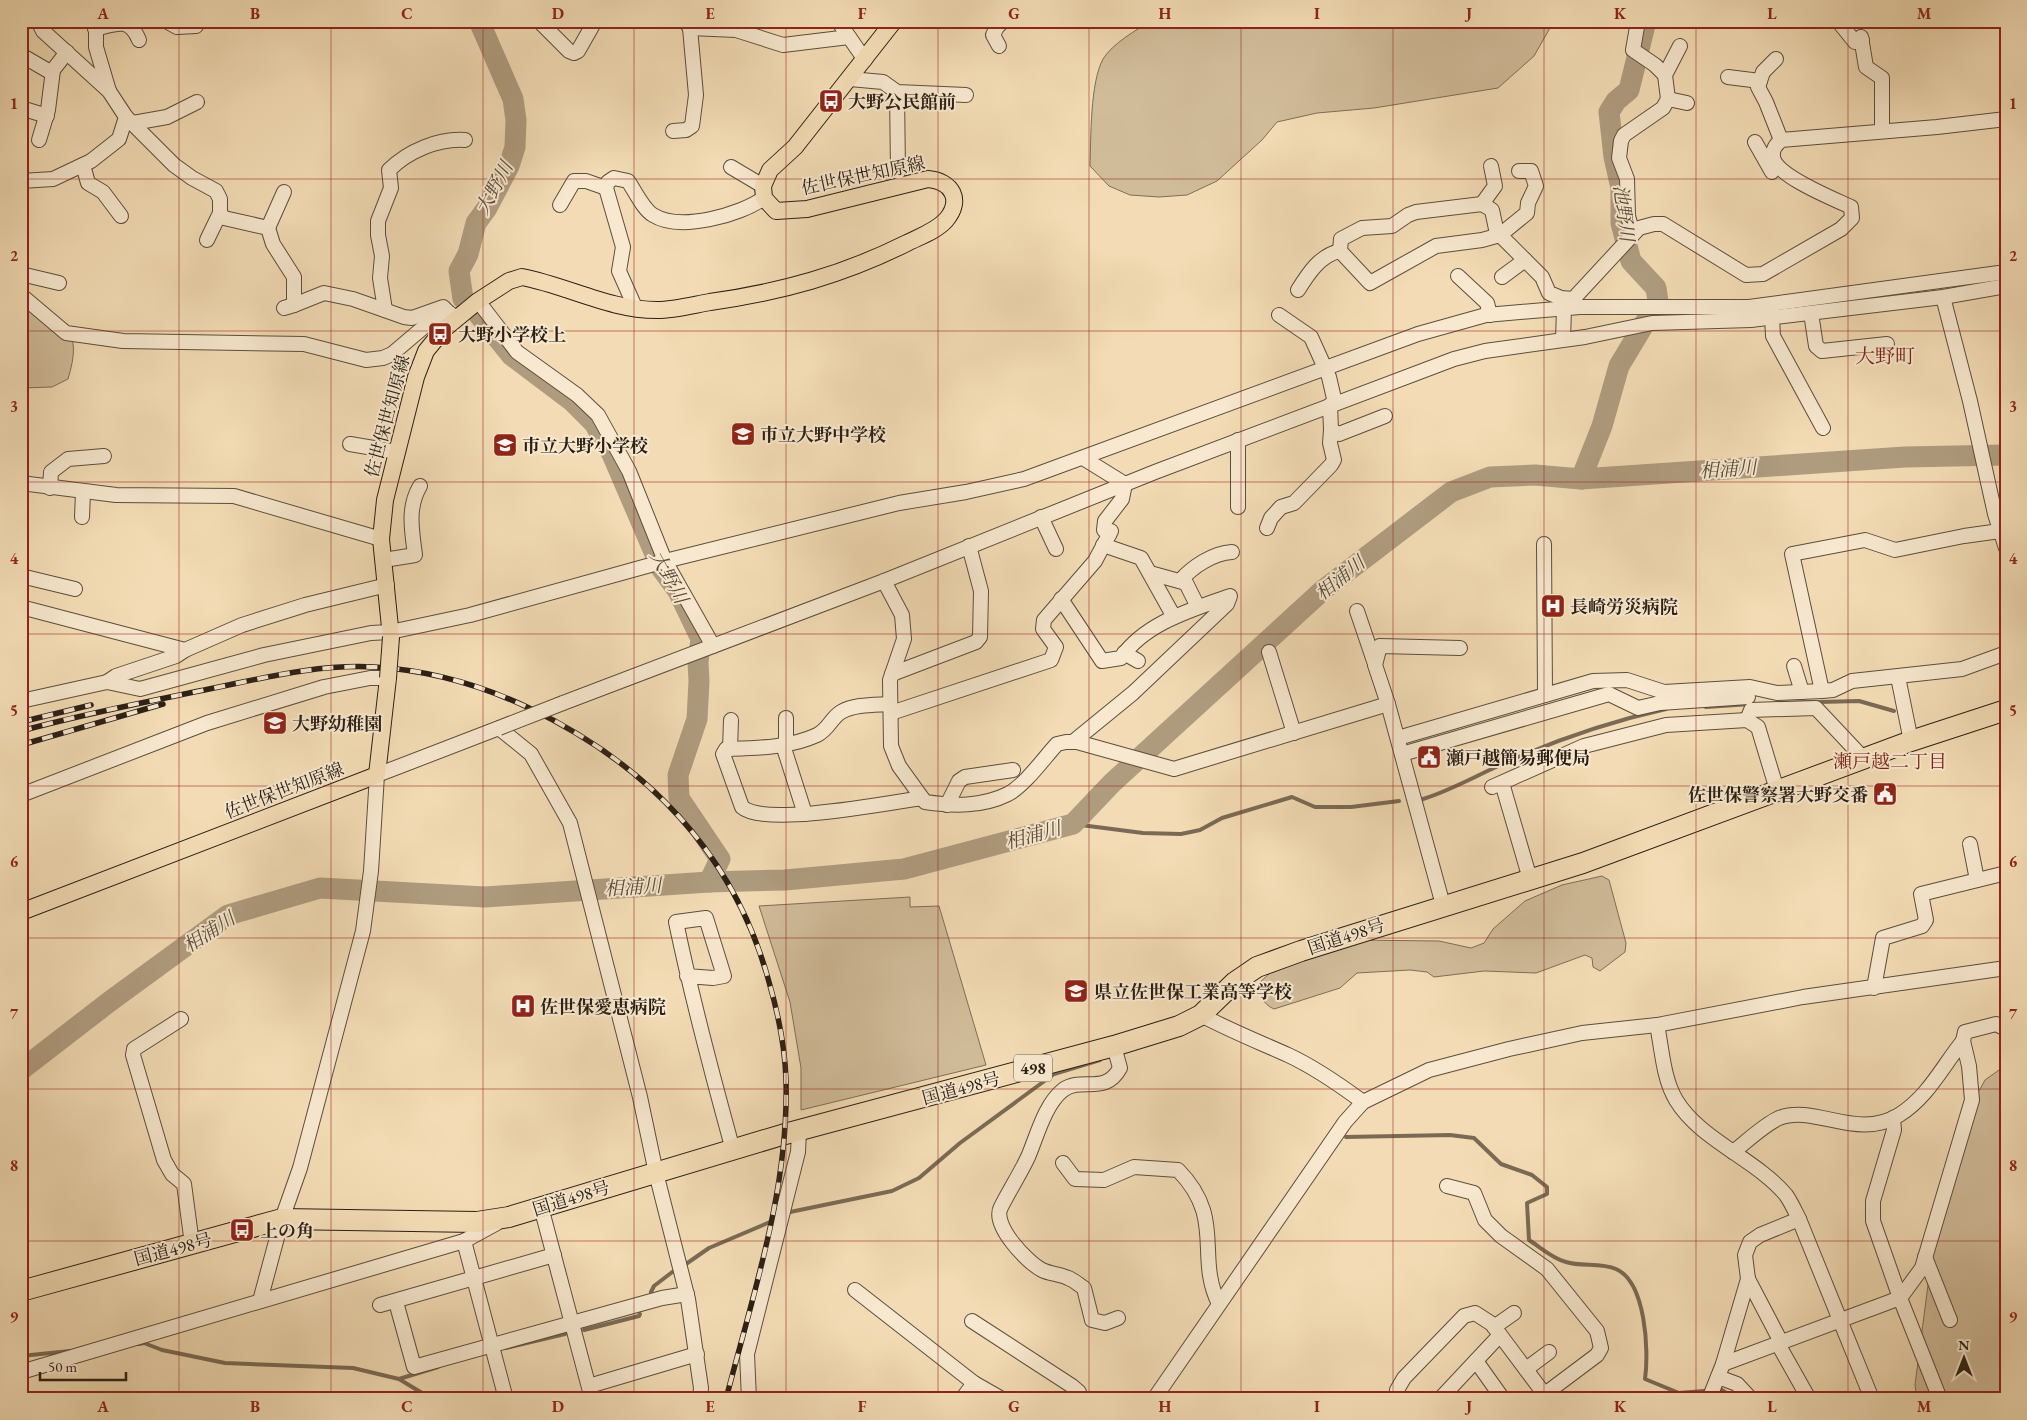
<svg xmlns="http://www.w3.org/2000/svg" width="2027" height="1420" font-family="'EB Garamond','Noto Serif JP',serif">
  <rect width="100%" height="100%" fill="#f3dcb5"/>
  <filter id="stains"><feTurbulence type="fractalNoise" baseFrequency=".004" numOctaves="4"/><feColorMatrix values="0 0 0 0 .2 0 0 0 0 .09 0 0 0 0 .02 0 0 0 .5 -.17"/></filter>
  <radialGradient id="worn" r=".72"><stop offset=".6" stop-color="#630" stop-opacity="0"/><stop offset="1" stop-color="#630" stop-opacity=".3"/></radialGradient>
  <g fill="#d1bc9a" stroke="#7e6e58">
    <path d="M1152,21H1554L1534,56L1498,88L1374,108L1317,113L1277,122L1262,140L1217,181L1187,195L1159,197L1130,195L1109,186L1090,166C1091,138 1090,83 1103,59C1112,44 1137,29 1152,21Z"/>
    <path d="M21,308C67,320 83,330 68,379L52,387L21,388Z"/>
    <path d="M1602,876L1609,880L1626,943L1625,952L1600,971L1593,967L1592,958L1585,955L1536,973L1484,971L1434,977L1427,972L1410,970L1357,973L1340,988L1274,1009C1262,1004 1261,995 1258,984L1270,973L1354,940L1439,941L1471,948L1484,943L1493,929L1525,901L1562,885Z"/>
    <path d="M910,897V907L939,906L986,1065L801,1110V1068L790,1002L759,906Z"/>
    <path d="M2006,1065V1399H1917L1915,1385L1931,1262L1961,1123L1985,1080Z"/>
  </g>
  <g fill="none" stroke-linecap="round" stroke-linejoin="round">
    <g stroke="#7a6a55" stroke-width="4">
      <path d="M1778,703L1859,701L1894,711"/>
      <path d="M1706,707L1751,704"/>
      <path d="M1423,799C1449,791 1472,778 1496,767C1550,742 1608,722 1666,709"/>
      <path d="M1073,824L1143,833L1181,834L1200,830L1222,818L1292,797L1315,807H1351L1399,801"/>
      <path d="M1346,1137L1450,1135L1474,1138L1501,1164L1532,1175L1547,1187V1194L1527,1203L1529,1240C1540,1247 1553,1259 1566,1262C1581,1267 1601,1262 1616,1269C1646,1282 1649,1351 1645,1379L1679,1393L1704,1391"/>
      <path d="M790,1212L892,1191L919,1178L960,1143L1054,1074L1100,1060"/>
      <path d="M686,1264L709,1248L770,1222"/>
      <path d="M651,1292L654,1286L675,1270"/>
      <path d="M584,1330L639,1316L640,1314"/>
      <path d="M139,1344L144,1343L162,1350L225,1363L353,1368L399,1379L432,1399"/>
      <path d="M506,1348L565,1334"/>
      <path d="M21,1356L70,1351"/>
      <path d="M399,1379L438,1367"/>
      <path d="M1720,1389L1736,1399"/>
    </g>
    <g stroke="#af9c7f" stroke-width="21">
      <path d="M463,299L459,271L468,254L476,223L487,208L509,166L515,147L516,120L513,99L479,21"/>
      <path d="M478,314L511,355L572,401L594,423L612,454L661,568L678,591L701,639L698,662L699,681L697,719L678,775L679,798L720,859L709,882"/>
      <path d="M1581,479L1602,426L1619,366L1658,301L1656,288L1631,261L1621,223V188L1614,157L1609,112L1616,101L1629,90L1646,21"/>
      <path d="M21,1070L109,1002L228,915L320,888L485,897L709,882L785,880L904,869L1073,824L1112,783L1323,590L1451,492L1490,477L1535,475L1581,479L1905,457L2006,455"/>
    </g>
    <defs>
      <g id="minor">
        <path d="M96,21V47L109,91"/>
        <path d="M166,21L177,27L196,26"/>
        <path d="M539,21L569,51L574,53L578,51L595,21"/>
        <path d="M838,21L865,60"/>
        <path d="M1638,21L1633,50L1655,65L1665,75"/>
        <path d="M1838,21L1855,42L1862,40"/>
        <path d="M1947,21H1949"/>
        <path d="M690,28L736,30L783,45L849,37"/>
        <path d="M95,29C116,24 129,16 139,40"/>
        <path d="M1861,37L1866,67L1882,78V131"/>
        <path d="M999,46L993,35L997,27L1003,21"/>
        <path d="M21,55L52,73"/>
        <path d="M1776,59L1763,72L1758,87L1766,102L1781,140"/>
        <path d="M1728,77L1760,81"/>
        <path d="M850,79L883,82L897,92L966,95"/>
        <path d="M897,92L898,172"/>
        <path d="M1668,99L1687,103"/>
        <path d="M21,108L47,116"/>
        <path d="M126,117L174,165L192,178L216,191L220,199V213L224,218L268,228L273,244L294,277V305L284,308"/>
        <path d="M133,123L167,117L197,102"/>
        <path d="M673,131L686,130L692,126L696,95L690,28L685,21"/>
        <path d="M39,140L48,110L53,70L67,52"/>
        <path d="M1755,142L1772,172"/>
        <path d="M83,165L88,183L103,192L121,216"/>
        <path d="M731,167L763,186"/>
        <path d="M1519,171H1531L1536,186L1528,203L1527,213L1500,235L1496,229L1492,210L1482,204L1416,212L1408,215L1392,226L1362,228L1341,239L1340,251L1370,283L1436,246L1482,240L1500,235L1542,277L1549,293L1561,298L1573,299"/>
        <path d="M21,181L53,179L91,161L119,139L126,117L109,91L43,31L38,21"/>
        <path d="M1482,204L1495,186L1491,166"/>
        <path d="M560,205L574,181H586L606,188"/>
        <path d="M268,228L284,192"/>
        <path d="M1633,234L1628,216L1627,179L1619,158L1621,141L1624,135L1663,108L1668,99L1665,75L1680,46"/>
        <path d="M207,240L220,213"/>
        <path d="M21,274L59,283"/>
        <path d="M1458,276L1487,303L1490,315"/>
        <path d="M1502,277L1525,260"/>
        <path d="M1298,290C1308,274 1320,255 1340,251"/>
        <path d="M21,295L66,333L123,341L304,344L366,360L383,358L392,354L425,326L449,313L457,318"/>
        <path d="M1943,297L1970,401L1995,514L2006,548"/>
        <path d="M478,301L517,352L577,395L598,415L629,471L665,561L713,646"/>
        <path d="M294,305L324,293L353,299L404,317L412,318L443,307L449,313"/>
        <path d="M635,307L619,271L623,247L606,188L608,182L614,178L628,181C635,191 643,209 653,215C680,232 740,215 764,198"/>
        <path d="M385,310L380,278L382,256L378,235V221L391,188L389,170C408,151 439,138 465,140"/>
        <path d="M1811,313L1816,346L1822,351L1887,344"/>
        <path d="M1279,315L1311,337L1329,377L1335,403"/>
        <path d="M1772,317L1773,336L1823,428"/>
        <path d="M1563,340L1564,309L1639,228L1654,224H1663L1746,275L1763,274L1841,229L1852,218L1851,207C1834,199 1776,176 1773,157C1772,149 1776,145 1781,140L1937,127L2006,119"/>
        <path d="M1330,405L1331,430L1339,434L1385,416"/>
        <path d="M350,444L397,452"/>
        <path d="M1083,458L1125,484L1122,499L1105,521L1104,530L1109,535"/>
        <path d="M21,483L116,495L234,496L381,539"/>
        <path d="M50,488L51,472L68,459L104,456"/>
        <path d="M1238,507V440"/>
        <path d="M82,517L83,492"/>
        <path d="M1041,517L1056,549"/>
        <path d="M1267,528L1271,518L1281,507L1294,503L1331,465L1334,460L1330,443L1331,430"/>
        <path d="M1544,544L1545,695"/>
        <path d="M1103,545L1141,558L1174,617"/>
        <path d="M384,560L415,555C412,531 407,508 420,486"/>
        <path d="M1150,573L1186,583L1198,607"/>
        <path d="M21,576L75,589"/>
        <path d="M884,581L902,615L904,639L890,680L891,746L899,766L925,802C953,806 982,807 1008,794C1025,785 1044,758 1057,744L1066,742H1077L1174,769L1388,704"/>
        <path d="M1180,581C1192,567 1213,553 1232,552"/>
        <path d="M1061,599L1102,661L1121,658C1145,623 1191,610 1230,596L1227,604L1133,693L1073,742"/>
        <path d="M21,607L185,650L242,625L305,605L387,585"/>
        <path d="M1357,611L1375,664"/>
        <path d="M1269,652L1294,733"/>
        <path d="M1124,653L1138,661"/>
        <path d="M1794,666L1802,692"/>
        <path d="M892,674L976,642L980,637L981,591L969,546"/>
        <path d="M1898,677L1911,741"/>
        <path d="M107,682L116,676L176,656L185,650"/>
        <path d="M1822,691L1792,554L1865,540L1895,550L1964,536L2000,531"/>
        <path d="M21,701L107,682L140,689L264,655L371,633L390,632L470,615L665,561L899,503L966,492L1024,479L1418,334L1486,315L1580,307H1749L2006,272"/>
        <path d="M563,703L884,581L1155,472L1454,359L1485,351L1585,337L1652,323L1751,320L1943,297L2006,286"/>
        <path d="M890,704C876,705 854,704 841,712C831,718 829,729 817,735C789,748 756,748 726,749L723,754L742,807C764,827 888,803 922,798"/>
        <path d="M891,713L1051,660L1056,647L1043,629L1044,620L1095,561L1111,531"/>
        <path d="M786,718V744"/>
        <path d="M1747,720L1751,710L1816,708L1864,759"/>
        <path d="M1398,738L1593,681L1627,680L1664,692L1750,687L1777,693L1822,691L1833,690L1852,681L1962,669L2006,653"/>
        <path d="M783,745L805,814"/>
        <path d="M730,749L731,720"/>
        <path d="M1402,754L1609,694L1638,708L1660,703L1748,697"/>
        <path d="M1502,783L1530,879"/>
        <path d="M1492,787L1584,746L1666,725L1747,720L1758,727L1777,790"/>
        <path d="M21,795L207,723L324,687L370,678H388"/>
        <path d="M947,805L959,781L965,777L1013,770"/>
        <path d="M1970,844L1977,880"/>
        <path d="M1443,905L1388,704L1375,665L1380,646L1460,648"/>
        <path d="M687,976L713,978L724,976L706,918L676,922C692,999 712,1074 733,1150"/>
        <path d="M1874,988L1883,938L1922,926L1926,920L1921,894L2006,873"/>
        <path d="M1201,1015C1229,1030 1259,1042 1288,1055C1314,1067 1340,1085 1363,1102"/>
        <path d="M181,1019L134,1049L133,1055L164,1160L172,1174L184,1184L192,1244"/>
        <path d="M1657,1025C1662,1049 1663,1078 1676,1100C1700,1140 1756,1159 1786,1195C1791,1202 1795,1211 1799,1219L1872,1399"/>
        <path d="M1963,1041L1965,1032L1996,1024L2006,1029"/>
        <path d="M1114,1046L1120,1068C1105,1096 1082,1076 1063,1090C1045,1104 1037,1136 1028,1157C1020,1174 1009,1191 1001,1207C991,1225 1028,1263 1042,1270C1050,1274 1060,1274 1068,1278C1074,1280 1079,1285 1084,1288L1092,1320L1105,1323L1118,1318"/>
        <path d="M1893,1118L1894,1130L1873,1201V1221L1900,1298L1940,1399"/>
        <path d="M1063,1163L1075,1179L1104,1180L1134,1167L1178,1170C1226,1219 1195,1256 1219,1304"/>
        <path d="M1447,1186L1474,1193L1485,1220L1501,1236L1547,1269L1597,1331L1601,1348L1597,1355L1545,1394"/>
        <path d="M541,1207L592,1399"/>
        <path d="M464,1241L506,1399"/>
        <path d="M1925,1257L1950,1320"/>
        <path d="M1748,1279L1781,1342"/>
        <path d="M855,1290L974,1383L1002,1399"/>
        <path d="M260,1301L282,1219L300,1168L363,931L371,871L377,775L499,728L531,754L570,823L640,1097L656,1173L688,1299L701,1388L700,1399"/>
        <path d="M396,1302L414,1367L662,1298L687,1294"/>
        <path d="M380,1305L554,1255"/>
        <path d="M972,1321L1072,1386L1079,1392L1080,1399"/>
        <path d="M1494,1327L1514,1313"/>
        <path d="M1778,1344L1809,1399"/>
        <path d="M1476,1361L1503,1399"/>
        <path d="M1723,1364L1900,1298L1922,1268L1972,1100L1969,1066L1963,1041C1942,1067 1928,1097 1899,1115C1857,1141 1815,1104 1779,1118C1765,1124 1746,1142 1733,1152"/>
        <path d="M1526,1369L1549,1352"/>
        <path d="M21,1372L464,1241L497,1223"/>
        <path d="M1718,1377L1737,1384L1751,1399"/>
        <path d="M589,1386L697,1354"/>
        <path d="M749,1399L747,1354L798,1152L799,1131"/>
        <path d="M962,1399L974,1383"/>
        <path d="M1154,1399L1345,1122L1363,1102L1429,1070L1509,1049L1582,1033L1657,1025L1803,997L2006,968"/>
        <path d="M1396,1399L1397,1390L1404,1378L1464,1316L1475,1313L1492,1324L1548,1399"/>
        <path d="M1440,1399L1500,1335"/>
        <path d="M1709,1399L1723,1364L1748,1279L1745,1255L1750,1242L1760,1235L1799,1219"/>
      </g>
      <g id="major">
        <path d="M391,637L381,539L385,500L416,377L426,351L444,329L478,301L509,281L522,277C568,286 610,310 657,310C674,310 693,305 710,302C781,292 843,275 907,243C921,236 936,231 946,220C963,200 952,181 928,179L807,209L776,211L764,198L763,186L770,170L795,147L894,21"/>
        <path d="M21,912L377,775L388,678"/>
      </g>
      <path id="highway" d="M21,1291L282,1219L477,1222L509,1217L785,1134L1114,1046L1179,1026L1201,1015L1235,982L1257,967L1301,951L1583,863L1911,741L2006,710"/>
    </defs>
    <use href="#minor" stroke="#5c4e3d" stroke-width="16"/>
    <use href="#major" stroke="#2a1f15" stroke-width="18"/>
    <use href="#highway" stroke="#2a1f15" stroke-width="22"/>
    <use href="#minor" stroke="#f7e8cf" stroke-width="14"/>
    <use href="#major" stroke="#f3dcb5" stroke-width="16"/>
    <use href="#highway" stroke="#f3dcb5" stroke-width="20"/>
    <defs>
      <g id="rail">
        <path d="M21,722L91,705"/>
        <path d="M21,731C83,714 146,702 209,689C264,678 317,664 374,667C428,670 478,684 527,707C646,763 734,853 769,982C778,1013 785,1047 786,1080C789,1189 753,1294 726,1399"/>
        <path d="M21,745L163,704"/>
      </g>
    </defs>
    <use href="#rail" stroke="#2a1f15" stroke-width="5.5"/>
    <use href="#rail" stroke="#f7e8cf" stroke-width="4" stroke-dasharray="11" stroke-linecap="butt"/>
    <defs>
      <path id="minor-bridge" d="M499,728L563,703"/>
      <path id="major-bridge" d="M388,678L391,637"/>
    </defs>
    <use href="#minor-bridge" stroke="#5c4e3d" stroke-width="16" stroke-linecap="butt"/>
    <use href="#major-bridge" stroke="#2a1f15" stroke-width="18" stroke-linecap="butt"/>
    <use href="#minor-bridge" stroke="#f7e8cf" stroke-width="14"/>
    <use href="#major-bridge" stroke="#f3dcb5" stroke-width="16"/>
  </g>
  <path fill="none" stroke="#8f2418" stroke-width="1" stroke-opacity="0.55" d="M179,21V1399M331,21V1399M483,21V1399M634,21V1399M786,21V1399M938,21V1399M1089,21V1399M1241,21V1399M1393,21V1399M1544,21V1399M1696,21V1399M1848,21V1399M21,179H2006M21,331H2006M21,482H2006M21,634H2006M21,786H2006M21,938H2006M21,1089H2006M21,1241H2006"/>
  <defs>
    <symbol id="bus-square" viewBox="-11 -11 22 22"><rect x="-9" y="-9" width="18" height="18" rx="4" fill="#8f2418" stroke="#f7e8cf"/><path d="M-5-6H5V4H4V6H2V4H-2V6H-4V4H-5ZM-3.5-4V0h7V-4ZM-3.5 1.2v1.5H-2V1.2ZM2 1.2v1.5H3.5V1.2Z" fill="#fff"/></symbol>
    <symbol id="school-square" viewBox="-11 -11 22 22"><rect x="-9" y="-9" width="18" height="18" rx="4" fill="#8f2418" stroke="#f7e8cf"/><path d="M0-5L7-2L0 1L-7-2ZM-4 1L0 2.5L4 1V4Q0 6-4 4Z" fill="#fff"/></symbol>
    <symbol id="hospital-square" viewBox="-11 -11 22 22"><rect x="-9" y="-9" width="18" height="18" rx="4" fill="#8f2418" stroke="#f7e8cf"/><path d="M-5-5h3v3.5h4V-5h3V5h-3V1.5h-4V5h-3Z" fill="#fff"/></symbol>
    <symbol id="civic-square" viewBox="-11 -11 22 22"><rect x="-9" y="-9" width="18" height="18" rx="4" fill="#8f2418" stroke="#f7e8cf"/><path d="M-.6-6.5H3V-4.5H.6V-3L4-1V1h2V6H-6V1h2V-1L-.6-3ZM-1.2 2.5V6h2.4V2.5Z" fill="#fff"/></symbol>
  </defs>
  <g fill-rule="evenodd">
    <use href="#bus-square" x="817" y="87" width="28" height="28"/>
    <use href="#bus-square" x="426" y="320" width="28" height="28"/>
    <use href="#school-square" x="729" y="420" width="28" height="28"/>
    <use href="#school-square" x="491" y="431" width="28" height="28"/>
    <use href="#hospital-square" x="1539" y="592" width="28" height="28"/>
    <use href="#school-square" x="261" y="709" width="28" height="28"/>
    <use href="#civic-square" x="1415" y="743" width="28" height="28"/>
    <use href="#civic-square" x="1871" y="780" width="28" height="28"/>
    <use href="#school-square" x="1062" y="977" width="28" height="28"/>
    <use href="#hospital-square" x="509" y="992" width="28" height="28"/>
    <use href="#bus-square" x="228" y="1216" width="28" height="28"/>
  </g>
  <g text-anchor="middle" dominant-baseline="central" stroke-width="4" stroke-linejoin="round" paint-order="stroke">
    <rect fill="#f7e8cf" stroke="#685b4d" stroke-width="1" x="1014" y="1054.5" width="38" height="27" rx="4"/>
    <g font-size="16" font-weight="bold" fill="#2a1f15">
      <text x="1033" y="1068">498</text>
    </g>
    <g font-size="18" font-weight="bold" fill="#2a1f15" stroke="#f7e8cf" text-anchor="start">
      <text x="848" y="101">大野公民館前</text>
      <text x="458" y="334">大野小学校上</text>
      <text x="760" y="434">市立大野中学校</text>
      <text x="522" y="445">市立大野小学校</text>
      <text x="1570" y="606">長崎労災病院</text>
      <text x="292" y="723">大野幼稚園</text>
      <text x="1446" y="757">瀬戸越簡易郵便局</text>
      <text x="1868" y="794" text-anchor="end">佐世保警察署大野交番</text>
      <text x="1094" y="991">県立佐世保工業高等学校</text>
      <text x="540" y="1006">佐世保愛恵病院</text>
      <text x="260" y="1230">上の角</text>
    </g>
    <g font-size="18" fill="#2a1f15" stroke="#f7e8cf">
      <text transform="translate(863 175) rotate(-12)">佐世保世知原線</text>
      <text transform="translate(387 416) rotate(-75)">佐世保世知原線</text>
      <text transform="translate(284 790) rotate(-21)">佐世保世知原線</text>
      <text transform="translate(1346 936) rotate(-18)">国道498号</text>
      <text transform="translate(961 1088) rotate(-15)">国道498号</text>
      <text transform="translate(571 1198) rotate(-17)">国道498号</text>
      <text transform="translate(173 1249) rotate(-15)">国道498号</text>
    </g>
    <g font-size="19" font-style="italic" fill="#594b3a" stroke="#f7e8cf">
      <text transform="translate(494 188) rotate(-62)">大野川</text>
      <text transform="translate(1624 213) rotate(83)">池野川</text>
      <text transform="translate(1728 469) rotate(-4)">相浦川</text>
      <text transform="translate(669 577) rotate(61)">大野川</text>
      <text transform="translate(1340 578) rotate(-39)">相浦川</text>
      <text transform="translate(1033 835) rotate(-15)">相浦川</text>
      <text transform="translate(633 887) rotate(-4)">相浦川</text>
      <text transform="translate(209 932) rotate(-33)">相浦川</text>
    </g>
    <g font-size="19" fill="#7a1f14" stroke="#f7e8cf">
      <text x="1890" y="761">瀬戸越二丁目</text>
    </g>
    <g font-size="20" fill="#7a1f14" stroke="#f7e8cf">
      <text x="1885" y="356">大野町</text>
    </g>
  </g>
  <rect width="2027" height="1420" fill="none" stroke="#f3dcb5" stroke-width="55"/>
  <g transform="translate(1964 1358)" stroke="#f7e8cf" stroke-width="4" paint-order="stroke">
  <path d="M0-4L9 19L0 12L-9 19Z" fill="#2a1f15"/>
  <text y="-8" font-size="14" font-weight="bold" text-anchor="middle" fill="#2a1f15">N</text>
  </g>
  <path d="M40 1372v8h86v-8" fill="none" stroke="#2a1f15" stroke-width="2.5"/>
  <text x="48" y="1372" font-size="15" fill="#2a1f15" stroke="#f7e8cf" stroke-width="4" paint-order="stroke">50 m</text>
  <rect x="28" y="28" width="1972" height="1364" fill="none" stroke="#8f2418" stroke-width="2"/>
  <g font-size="16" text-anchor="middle" font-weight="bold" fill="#8f2418">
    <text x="103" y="19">A</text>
    <text x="255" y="19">B</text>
    <text x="407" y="19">C</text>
    <text x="558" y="19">D</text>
    <text x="710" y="19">E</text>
    <text x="862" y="19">F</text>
    <text x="1014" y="19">G</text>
    <text x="1165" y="19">H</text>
    <text x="1317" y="19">I</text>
    <text x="1469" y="19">J</text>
    <text x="1620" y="19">K</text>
    <text x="1772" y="19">L</text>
    <text x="1924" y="19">M</text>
    <text x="14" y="109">1</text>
    <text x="2013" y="109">1</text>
    <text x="14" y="261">2</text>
    <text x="2013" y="261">2</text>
    <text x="14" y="412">3</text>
    <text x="2013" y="412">3</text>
    <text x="14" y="564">4</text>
    <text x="2013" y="564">4</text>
    <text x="14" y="716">5</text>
    <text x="2013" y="716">5</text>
    <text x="14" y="867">6</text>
    <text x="2013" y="867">6</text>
    <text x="14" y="1019">7</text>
    <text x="2013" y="1019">7</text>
    <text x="14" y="1171">8</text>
    <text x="2013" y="1171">8</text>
    <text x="14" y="1322">9</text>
    <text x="2013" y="1322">9</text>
    <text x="103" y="1412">A</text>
    <text x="255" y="1412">B</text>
    <text x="407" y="1412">C</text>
    <text x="558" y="1412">D</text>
    <text x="710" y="1412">E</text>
    <text x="862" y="1412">F</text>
    <text x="1014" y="1412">G</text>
    <text x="1165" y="1412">H</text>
    <text x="1317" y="1412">I</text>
    <text x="1469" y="1412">J</text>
    <text x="1620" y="1412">K</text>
    <text x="1772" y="1412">L</text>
    <text x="1924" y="1412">M</text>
  </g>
  <rect width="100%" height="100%" filter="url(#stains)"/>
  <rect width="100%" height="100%" fill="url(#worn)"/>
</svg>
